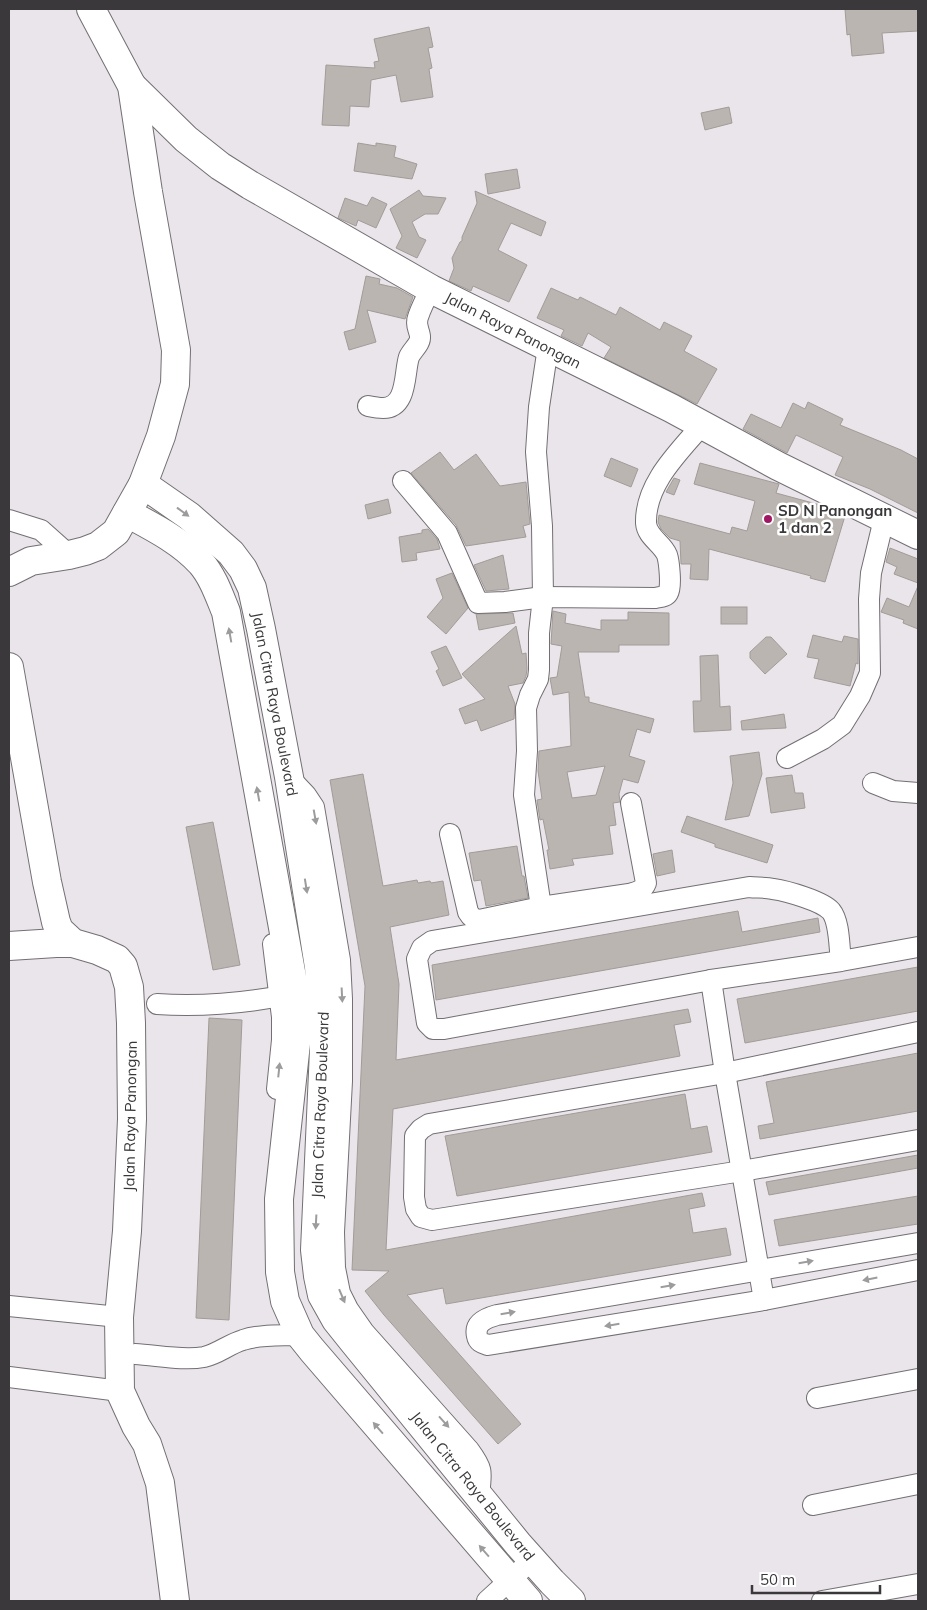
<svg xmlns="http://www.w3.org/2000/svg" width="927" height="1610" font-family="Mulish,sans-serif">
  <rect width="100%" height="100%" fill="#eae5ea"/>
  <g fill="#bbb5b1" stroke="#a29c98" fill-rule="evenodd">
    <path d="M845,9H918V31L882,33L884,53L852,56L850,34L847,35Z"/>
    <path d="M429,27L433,47L428,48L432,68L429,69L433,97L401,102L396,75L371,80L369,107L350,106L349,126L322,125L326,65L375,68L374,62L379,61L374,39Z"/>
    <path d="M729,107L732,123L705,130L701,113Z"/>
    <path d="M358,143L376,146V143L396,146L394,157L417,164L412,179L354,171Z"/>
    <path d="M517,169L520,188L488,194L485,174Z"/>
    <path d="M419,190L423,196L446,198L438,214H425L412,222L419,237L426,240L417,258L396,248L402,236L390,209Z"/>
    <path d="M475,191L546,222L541,236L511,223L498,250L527,265L509,302L473,286L471,291L449,281L454,268L452,258L460,242L462,241V237L477,203Z"/>
    <path d="M372,197L387,204L376,228L358,220L356,226L338,218L345,198L367,206Z"/>
    <path d="M366,276L380,279L379,284L397,288L413,297L405,319L367,310L376,342L349,350L344,332L355,329Z"/>
    <path d="M551,288L578,300L580,297L616,315L620,307L660,330L664,322L692,336L684,351L717,369L697,404L604,358L611,347L588,333L582,346L561,336L564,330L537,318Z"/>
    <path d="M808,402L843,419L840,425L901,450L918,459V513L870,489L835,475L843,457L796,435L787,453L743,429L751,414L781,428L793,403L805,409Z"/>
    <path d="M440,452L454,470L476,454L500,486L526,482L530,524L523,526L526,537L466,546L456,525L411,473Z"/>
    <path d="M611,458L638,469L631,487L604,476Z"/>
    <path d="M700,463L779,484L776,493L824,506L845,516L825,582L810,578L811,576L709,549L708,580L690,579L691,564H681L680,541L670,538L661,529L658,522L659,515L730,534L732,527L747,531L755,501L694,484Z"/>
    <path d="M674,478L680,480L674,495L666,492Z"/>
    <path d="M388,499L391,513L368,519L365,505Z"/>
    <path d="M428,529L437,539L440,549L416,553L417,560L402,562L399,537L422,533V530Z"/>
    <path d="M890,548L918,559V583L894,574L897,567L886,562Z"/>
    <path d="M503,555L509,589L486,591L474,565Z"/>
    <path d="M452,573L468,608L446,634L427,617L443,598L436,579Z"/>
    <path d="M918,586V629L903,623L904,620L881,612L887,598L909,607Z"/>
    <rect x="721" y="607" width="26" height="17"/>
    <path d="M553,611L566,614L565,623L601,630V620H628V612L669,613V645H619V652H578L585,697H589V702L654,719L650,733L637,729L629,756L645,761L638,783L623,779L619,794L620,802L613,803L616,825L609,826L613,854L572,859L574,865L550,869L547,850H549L543,819L540,820L537,800L542,799L538,771L539,751L571,746L569,692L553,695L550,678L557,677L562,646L551,644ZM605,766L596,795L572,798L567,772Z"/>
    <path d="M513,613L515,623L479,630L476,614Z"/>
    <path d="M516,626L522,654L526,653L527,669L526,676L523,683L508,686L515,704L514,719L481,731L477,720L465,724L459,709L485,699L462,674Z"/>
    <path d="M813,635L842,642L844,636L858,639V664L856,663L850,686L814,678L819,659L807,657Z"/>
    <path d="M766,637H771L787,654L765,674L750,658V652Z"/>
    <path d="M446,646L462,678L443,686L436,671L439,669L431,652Z"/>
    <path d="M718,655L720,707L730,706L731,730L694,732L693,701H701L700,656Z"/>
    <path d="M784,714L786,728L742,730L741,721Z"/>
    <path d="M759,752L762,774L749,816L725,820L733,783L730,756Z"/>
    <path d="M363,774L383,886L417,880L418,883L430,881L431,883L443,881L449,915L390,927L399,984L396,1060L688,1009L691,1022L674,1025L680,1056L393,1109L386,1250L702,1193L705,1206L689,1209L693,1233L726,1228L731,1255L446,1304L443,1288L407,1295L521,1424L498,1444L384,1315L365,1291L389,1271L352,1270L365,986L330,780Z"/>
    <path d="M792,775L795,793H803L805,808L771,813L766,778Z"/>
    <path d="M687,816L773,845L767,863L715,847V844L681,832Z"/>
    <path d="M213,822L240,965L213,970L186,827Z"/>
    <path d="M517,846L522,876H524L528,898L486,906L481,880L474,881L469,853Z"/>
    <path d="M672,850L675,872L657,876L653,854Z"/>
    <path d="M738,911L742,932L818,918L820,932L436,1000L432,965Z"/>
    <path d="M918,967V1011L745,1043L737,999Z"/>
    <path d="M209,1018L242,1020L229,1320L196,1318Z"/>
    <path d="M918,1053V1111L760,1139L758,1126L774,1123L766,1082Z"/>
    <path d="M685,1094L691,1129L707,1126L712,1152L457,1196L445,1136Z"/>
    <path d="M918,1155V1168L769,1195L766,1182Z"/>
    <path d="M918,1196V1224L779,1246L774,1220Z"/>
  </g>
  <g fill="none" stroke-linecap="round" stroke-linejoin="round">
    <defs>
      <g id="street">
        <path d="M368,406C373,407 378,408 383,408C408,408 404,372 409,357C412,350 421,344 420,336C419,329 415,325 418,317C421,308 426,298 431,289"/>
        <path d="M403,481L447,533L478,603L505,602L543,597L655,598C659,597 666,597 668,593C672,587 669,561 667,555C662,543 647,537 646,523C645,484 678,453 702,425"/>
        <path d="M9,520L41,530L69,555"/>
        <path d="M787,758L823,739L842,725L860,696L870,673L869,599L871,573L884,519"/>
        <path d="M289,777L306,795L314,807L340,960L342,999V1081L334,1232L335,1268L340,1293L348,1309L364,1332L469,1450C483,1469 482,1471 479,1495"/>
        <path d="M873,783L893,791L918,793"/>
        <path d="M450,834L468,912C471,917 473,919 479,920L541,907L524,795L527,751L526,708L530,695L538,679L539,670V633L543,597L542,526L536,452L539,407L548,347"/>
        <path d="M541,907L629,894C636,892 643,891 646,883L631,803"/>
        <path d="M273,944L282,1017V1040L277,1089"/>
        <path d="M841,961C839,948 840,922 831,911C822,901 787,891 773,889C765,887 757,888 749,887L432,941L422,948L417,959L427,1023L433,1029H444L711,980L841,961L918,947"/>
        <path d="M711,980L725,1073L764,1300"/>
        <path d="M157,1004C203,1007 247,1003 292,994"/>
        <path d="M918,1032L725,1073L429,1124L421,1129L415,1136L414,1197L416,1209L421,1217L432,1220L742,1171L918,1140"/>
        <path d="M918,1243L497,1315C486,1318 474,1323 477,1336C478,1342 482,1343 488,1345L764,1300L918,1270"/>
        <path d="M9,1306L119,1317"/>
        <path d="M135,1354C156,1355 183,1361 204,1357C218,1354 229,1344 243,1340C260,1334 282,1336 300,1335"/>
        <path d="M9,1377L120,1391"/>
        <path d="M817,1398L918,1379"/>
        <path d="M813,1505L918,1484"/>
        <path d="M487,1601L533,1559"/>
        <path d="M822,1601L918,1584"/>
      </g>
      <g id="secondary">
        <path d="M132,86L186,139L220,166L250,185L431,289L671,408L778,466L918,535"/>
        <path d="M143,484L189,516L231,553L243,569L252,588L261,629L289,777L319,967L324,1050L315,1250L318,1276L322,1295L336,1320L352,1340L518,1544L552,1582L571,1601"/>
        <path d="M127,513C153,527 181,541 201,563C213,577 219,595 226,612L295,994L297,1034L279,1199L280,1272L285,1301L300,1335L312,1350L528,1601"/>
        <path d="M9,572L31,561L69,555L85,551L98,546L116,532L143,484L161,436L175,384L176,350L148,192L132,86L91,9"/>
        <path d="M9,667L47,882L56,922L59,930L73,943L97,950L117,959L123,966L129,987L131,1023L132,1119L127,1231L119,1317L120,1391L136,1426L147,1444L160,1483L175,1601"/>
        <path d="M9,946L56,943H73"/>
      </g>
    </defs>
    <use href="#street" stroke="#736f73" stroke-width="22"/>
    <use href="#secondary" stroke="#736f73" stroke-width="30"/>
    <use href="#street" stroke="#fff" stroke-width="20"/>
    <use href="#secondary" stroke="#fff" stroke-width="28"/>
  </g>
  <defs><path id="oneway-solid" d="M-6-.8H1V-3.2L6.5 0L1 3.2V.8H-6Z" transform="scale(1.25)"/></defs>
  <g fill="#9c9c9c">
    <use href="#oneway-solid" transform="translate(183 512) rotate(36)"/>
    <use href="#oneway-solid" transform="translate(230 635) rotate(-100)"/>
    <use href="#oneway-solid" transform="translate(258 794) rotate(-100)"/>
    <use href="#oneway-solid" transform="translate(315 817) rotate(80)"/>
    <use href="#oneway-solid" transform="translate(306 886) rotate(81)"/>
    <use href="#oneway-solid" transform="translate(342 995) rotate(87)"/>
    <use href="#oneway-solid" transform="translate(279 1070) rotate(-84)"/>
    <use href="#oneway-solid" transform="translate(316 1222) rotate(93)"/>
    <use href="#oneway-solid" transform="translate(806 1262) rotate(-10)"/>
    <use href="#oneway-solid" transform="translate(870 1279) rotate(169)"/>
    <use href="#oneway-solid" transform="translate(668 1286) rotate(-10)"/>
    <use href="#oneway-solid" transform="translate(342 1296) rotate(67)"/>
    <use href="#oneway-solid" transform="translate(508 1313) rotate(-10)"/>
    <use href="#oneway-solid" transform="translate(612 1325) rotate(171)"/>
    <use href="#oneway-solid" transform="translate(444 1422) rotate(48)"/>
    <use href="#oneway-solid" transform="translate(378 1428) rotate(-131)"/>
    <use href="#oneway-solid" transform="translate(484 1551) rotate(-131)"/>
  </g>
  <circle fill="#a01763" stroke="#fff" stroke-width="2" cx="768" cy="519" r="5"/>
  <g text-anchor="middle" dominant-baseline="central" stroke-width="5" stroke-linejoin="round" paint-order="stroke">
    <g font-size="15" fill="#3a383a" stroke="#fff">
      <text transform="translate(513 330) rotate(27)">Jalan Raya Panongan</text>
      <text transform="translate(275 704) rotate(79)">Jalan Citra Raya Boulevard</text>
      <text transform="translate(320 1105) rotate(-88)">Jalan Citra Raya Boulevard</text>
      <text transform="translate(130 1116) rotate(-89)">Jalan Raya Panongan</text>
      <text transform="translate(473 1486) rotate(51)">Jalan Citra Raya Boulevard</text>
    </g>
    <g font-size="15" font-weight="bold" fill="#3a383a" stroke="#fff" text-anchor="start">
      <text x="778" y="510">SD N Panongan<tspan x="778" dy="17">1 dan 2</tspan></text>
    </g>
  </g>
  <rect width="927" height="1610" fill="none" stroke="#3a383a" stroke-width="20"/>
  <path d="M752 1585v8h128v-8" fill="none" stroke="#3a383a" stroke-width="2.5"/>
  <text x="760" y="1585" font-size="15" fill="#3a383a" stroke="#ffffff" stroke-width="4" paint-order="stroke">50 m</text>
</svg>
